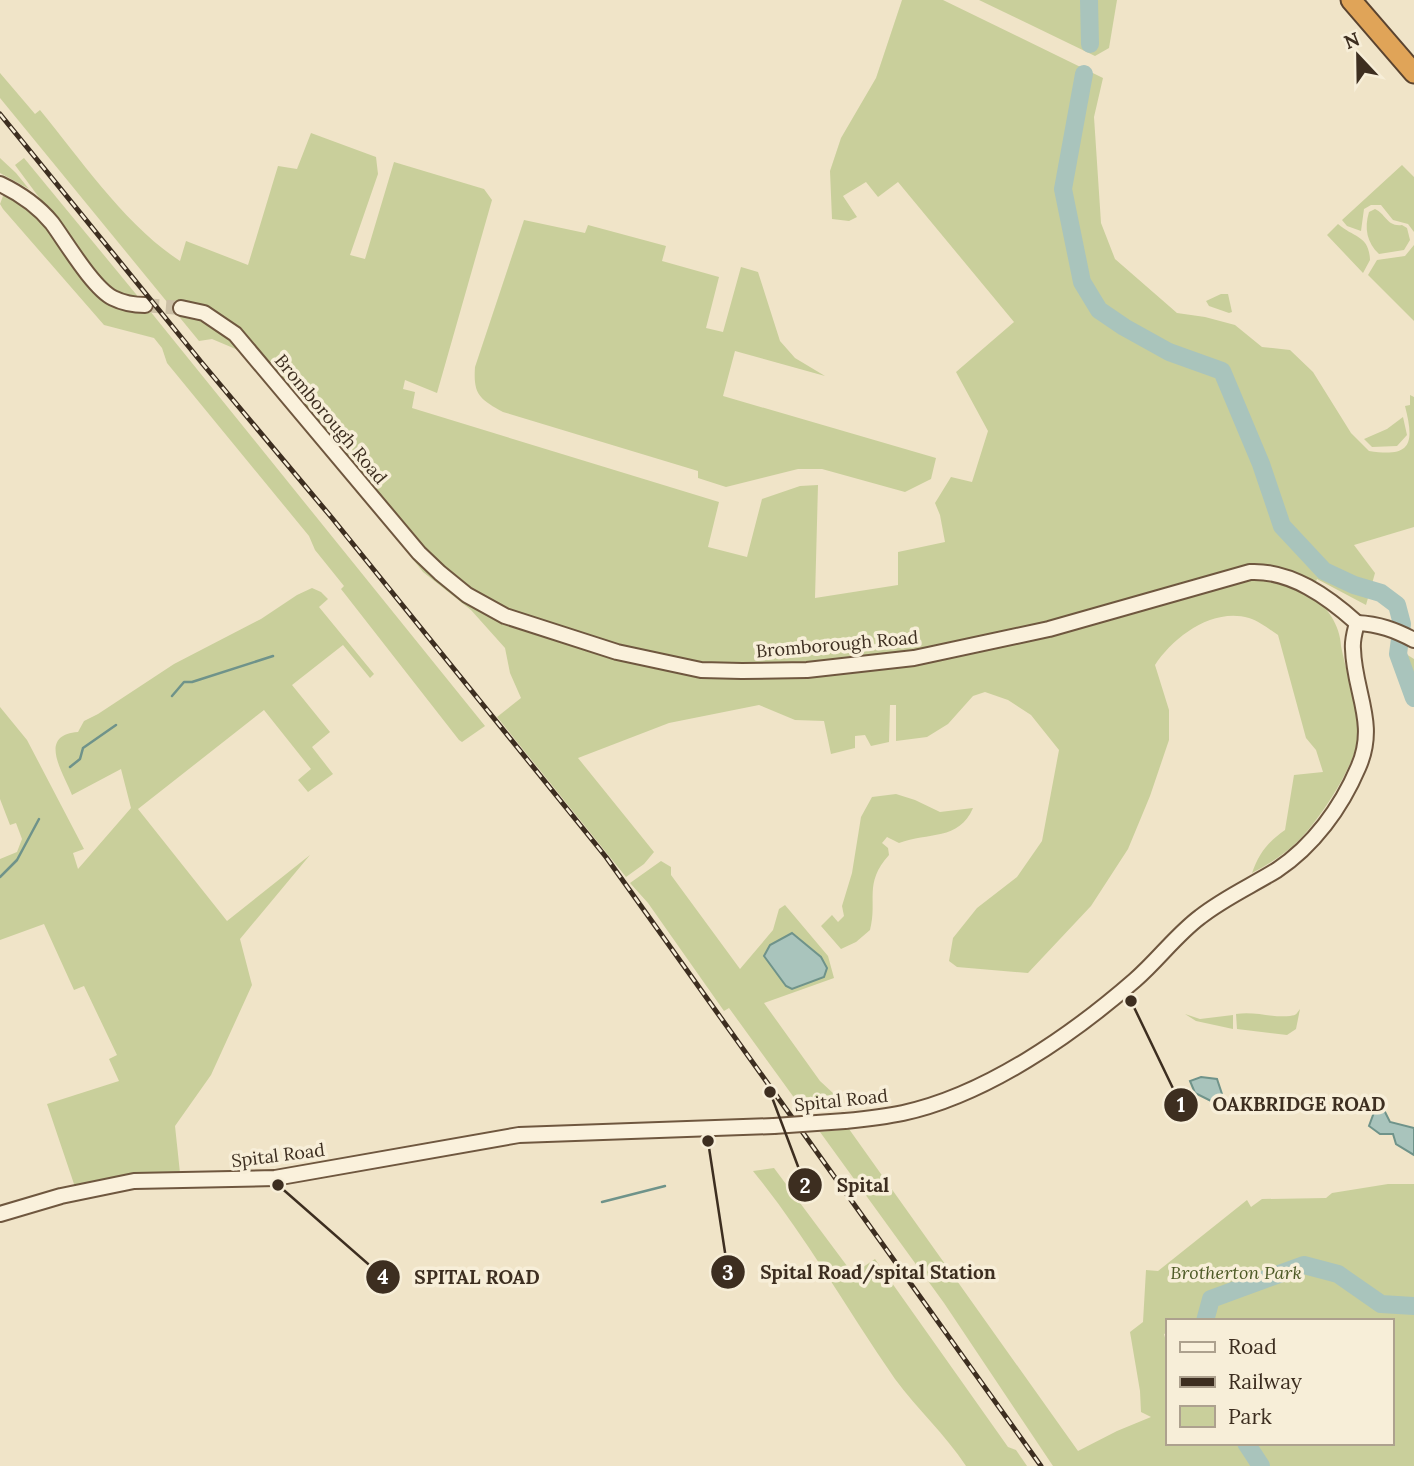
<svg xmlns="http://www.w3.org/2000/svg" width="1414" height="1466" font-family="Lora,serif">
  <rect width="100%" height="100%" fill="#f0e4c8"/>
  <g fill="#c9cf9b" fill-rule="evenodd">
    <path d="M902,0H943L1103,78L1094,117L1101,223L1115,259L1177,313L1205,317L1235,325L1262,347L1290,350L1313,372L1351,433L1369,451C1413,458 1414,442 1405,406L1410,405V395L1414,397V527L1354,545L1375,573L1366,605L1317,579L1311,594C1327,607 1340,625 1341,646C1346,671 1359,713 1358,737C1356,765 1317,824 1296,843C1283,855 1268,865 1252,873C1259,853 1268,842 1285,830L1294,775L1323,772L1316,750L1306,738L1278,635C1269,629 1259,621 1249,618C1213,607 1173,637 1155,665L1169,710V740L1150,796L1128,849L1091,906L1028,973L957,967L949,961L953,938L977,908L1017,877L1042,841L1059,750L1031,715L1008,700L985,692L973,696L948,724L927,737L896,741V705H890L889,742L871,746L865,735L855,736V748L831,754L824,721L795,720L759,705L669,723L578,758L654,852L644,864L626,877L497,717L521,698L510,673L505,648L471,610L423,572L341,469L238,350L212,339L199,341L0,98V73L35,114L40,110C82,161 125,225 180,261L186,241L248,265L278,166L297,169L311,133L376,157L378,174L350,255L365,259L394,162L484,189L492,200L437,393L405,380L403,389L415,392L412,408L719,502L708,547L747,557L762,499L800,486L818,485L815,598L898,585V552L945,542L940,515L935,503L951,477L972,482L988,431L956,372L1014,322L898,182L878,197L866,182L843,196L857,217L849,221L832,219L830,171L841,138L876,78Z"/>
    <path d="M979,0H1117L1109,48L1095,56Z"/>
    <path d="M0,158L16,173L29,189L0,173Z"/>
    <path d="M24,158L140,299C118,297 112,294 98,277L15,165Z"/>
    <path d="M1402,165L1414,177V232L1408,224L1393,220L1381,205H1371L1364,209L1361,231L1347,226L1342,220Z"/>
    <path d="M3,196H9L30,209L127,310L150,311L485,726L462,742L459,740L341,589L344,586L315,550L309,536L167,363L162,348L154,338L104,325L3,209L0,204Z"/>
    <path d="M1375,209C1386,214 1387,227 1402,225L1407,228L1410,240L1404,250L1379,254C1367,243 1364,228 1369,212Z"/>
    <path d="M524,220L585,233L588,225L666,246L662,261L719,277L706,328L723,332L741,267L758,272L780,341L795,358L825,376L735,351L723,396L936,458L931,479L905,492L822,469H798L726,487L698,478V471L503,412C480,399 473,395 475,367Z"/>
    <path d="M1338,224C1354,238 1369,235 1370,260L1363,273L1327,235Z"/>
    <path d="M1414,245V321L1368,275L1377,260L1405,256Z"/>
    <path d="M1221,294H1228L1232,312L1229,313L1209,306L1206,301Z"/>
    <path d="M1403,417L1407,435L1397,446L1372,447L1364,439L1387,429Z"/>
    <path d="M312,588L321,592L328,599L319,607L374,674L370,678L343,645L292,685L330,732L312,747L333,774L308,792L298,780L311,769L264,710L138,809L227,921L310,855L240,939L252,985L211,1075L175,1126L180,1173L126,1175L75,1187L47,1104L119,1081L109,1059L117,1055L84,986L74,990L44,924L0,940V859L17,852L22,839L16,823L10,825L0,799V707L27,740L84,849L73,853L78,869L131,808L121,769L72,795C63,772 37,735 78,732L84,721L98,714L174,664L261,619L297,595Z"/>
    <path d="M1406,654L1414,659V698L1401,662Z"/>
    <path d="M896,794L915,800L940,812L973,808C959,841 928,832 899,843L887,837L882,843L888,848L889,855C863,884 878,900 870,930L856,942L841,949L821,926L832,915L838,922L844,916L842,906L852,873L861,817L872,797Z"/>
    <path d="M661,861L671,867V875L740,969L773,930L779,909L785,905L828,956L834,978L764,1003L820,1081L834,1094L822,1102L826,1108L803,1110L729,1008L724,1011L648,903L630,883Z"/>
    <path d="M1300,1009L1296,1029L1287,1035L1237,1029L1236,1014C1255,1011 1273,1018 1290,1016C1297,1015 1296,1014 1300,1009Z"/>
    <path d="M1185,1014L1200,1019L1233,1015V1029L1196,1021Z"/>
    <path d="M849,1129L1078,1451L1117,1431L1151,1417L1141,1412L1140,1391L1130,1332L1143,1322L1146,1270L1158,1271L1247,1200L1251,1207L1262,1199L1326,1198L1332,1193L1388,1184H1414V1466H1053L944,1303L820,1132ZM1167,1321H1391V1443H1167V1345L1164,1334L1167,1333Z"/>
    <path d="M774,1168L853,1274L875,1259L1008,1447L1016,1450L1027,1466H966C945,1434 917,1409 895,1379C847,1310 806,1236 753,1171Z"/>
  </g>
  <g fill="#a9c4bc" stroke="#6f938a" stroke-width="2">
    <path d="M792,933L821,957L827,968L824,977L792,989L786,986L764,956L770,945Z"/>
    <path d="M1201,1077L1217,1079L1222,1094L1213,1102L1195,1093L1190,1081Z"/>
    <path d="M1376,1107L1383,1108L1390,1122L1414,1128V1155L1396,1144L1393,1134H1380L1369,1126Z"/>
  </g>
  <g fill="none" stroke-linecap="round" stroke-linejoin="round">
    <g stroke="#6f938a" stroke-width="2.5">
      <path d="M172,696L184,682H192L273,656"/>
      <path d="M70,767L80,759L83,748L116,725"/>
      <path d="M0,877L17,860L39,819"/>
      <path d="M602,1202L665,1186"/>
    </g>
    <g stroke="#a9c4bc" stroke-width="18">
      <path d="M1089,0L1090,44"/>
      <path d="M1084,74L1063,189L1082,282L1099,310L1124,327L1169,352L1222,371L1261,464L1282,526L1324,571L1354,585L1381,593L1397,605L1402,624L1398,654L1414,698"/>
      <path d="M1205,1321L1211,1299L1304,1265L1338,1274L1381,1304L1414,1306"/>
      <path d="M1246,1443L1261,1466"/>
    </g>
    <path stroke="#ccc0a6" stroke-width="14" stroke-dasharray="14 7" stroke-linecap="butt" d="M145,305L181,308"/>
    <defs>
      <g id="secondary">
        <path d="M0,184C19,193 38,206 52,223C66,242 93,288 113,298C123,303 134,305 145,305"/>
        <path d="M181,308L204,313L235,334L419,553L440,573L467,595L505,616L617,652L701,670L742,671L807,670L914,658L1049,629L1250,572C1291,570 1328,597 1357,623"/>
        <path d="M1357,623C1379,624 1395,630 1414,640"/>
        <path d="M845,1121C865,1119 884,1117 903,1113C986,1095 1072,1035 1135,980C1158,960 1176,935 1200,917C1224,898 1251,886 1277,870C1313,846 1341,808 1358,768C1378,724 1354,692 1353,649C1352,640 1355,631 1357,623"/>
        <path d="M0,1214L61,1196L134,1181L275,1178L519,1135L774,1126"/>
      </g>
      <path id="highway" d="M1351,0L1414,73"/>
    </defs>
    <use href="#secondary" stroke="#6f573f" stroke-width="18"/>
    <use href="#highway" stroke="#5b4430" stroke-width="23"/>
    <use href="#secondary" stroke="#faf1dc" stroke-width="14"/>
    <use href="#highway" stroke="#e0a458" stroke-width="19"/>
    <defs>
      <path id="rail" d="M0,114L202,363L332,518L606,857L1041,1466"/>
    </defs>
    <use href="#rail" stroke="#3d2e20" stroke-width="5"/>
    <use href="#rail" stroke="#f7eed8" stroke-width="2.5" stroke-dasharray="8" stroke-linecap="butt"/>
    <defs>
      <path id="secondary-bridge" d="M774,1126L845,1121"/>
    </defs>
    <use href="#secondary-bridge" stroke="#6f573f" stroke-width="18" stroke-linecap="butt"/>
    <use href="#secondary-bridge" stroke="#faf1dc" stroke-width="14"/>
  </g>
  <g text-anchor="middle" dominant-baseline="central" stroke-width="7" stroke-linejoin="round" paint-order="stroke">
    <g font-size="18" fill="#3d2e20" stroke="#f7eed8">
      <text transform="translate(331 419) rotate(50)">Bromborough Road</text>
      <text transform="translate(837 644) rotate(-5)">Bromborough Road</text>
      <text transform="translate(841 1100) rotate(-6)">Spital Road</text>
      <text transform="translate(278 1155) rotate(-7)">Spital Road</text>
    </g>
    <g font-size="18" font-style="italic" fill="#4d5a26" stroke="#f7eed8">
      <text x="1236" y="1272">Brotherton Park</text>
    </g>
  </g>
  <path fill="none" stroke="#3d2e20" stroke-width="2.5" d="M1131 1001L1181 1105M770 1092L805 1185M708 1141L728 1272M278 1185L383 1277"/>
  <g fill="#3d2e20" stroke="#f7eed8" stroke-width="2.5">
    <circle cx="1131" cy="1001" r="7"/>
    <circle cx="770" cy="1092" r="7"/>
    <circle cx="708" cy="1141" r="7"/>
    <circle cx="278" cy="1185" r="7"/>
    <circle cx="1181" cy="1105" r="18"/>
    <circle cx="805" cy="1185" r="18"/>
    <circle cx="728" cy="1272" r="18"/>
    <circle cx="383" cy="1277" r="18"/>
  </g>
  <g font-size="21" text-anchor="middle" font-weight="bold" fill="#fff">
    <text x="1181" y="1112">1</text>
    <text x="805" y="1193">2</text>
    <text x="728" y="1280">3</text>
    <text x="383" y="1284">4</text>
  </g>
  <g font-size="19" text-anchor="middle" font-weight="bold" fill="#3d2e20" stroke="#f7eed8" stroke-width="7" stroke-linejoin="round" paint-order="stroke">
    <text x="1299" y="1111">OAKBRIDGE ROAD</text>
    <text x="863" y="1192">Spital</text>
    <text x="878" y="1279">Spital Road/spital Station</text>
    <text x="477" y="1284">SPITAL ROAD</text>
  </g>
  <rect x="1166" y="1319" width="228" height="126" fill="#f7eed8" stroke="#ada18e" stroke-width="2"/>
  <rect x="1180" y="1342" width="35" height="10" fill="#faf1dc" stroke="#ada18e" stroke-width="2"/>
  <text x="1228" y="1354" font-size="21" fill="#3d2e20">Road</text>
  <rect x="1180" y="1377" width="35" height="10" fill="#3d2e20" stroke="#ada18e" stroke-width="2"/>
  <text x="1228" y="1389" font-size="21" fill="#3d2e20">Railway</text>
  <rect x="1180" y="1406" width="35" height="21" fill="#c9cf9b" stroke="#ada18e" stroke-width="2"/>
  <text x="1228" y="1424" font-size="21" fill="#3d2e20">Park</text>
  <g transform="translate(1358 56) rotate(338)" stroke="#f7eed8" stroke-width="5" paint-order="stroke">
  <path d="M0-5L12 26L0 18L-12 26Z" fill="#3d2e20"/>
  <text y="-10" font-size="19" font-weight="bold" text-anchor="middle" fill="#3d2e20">N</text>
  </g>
</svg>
